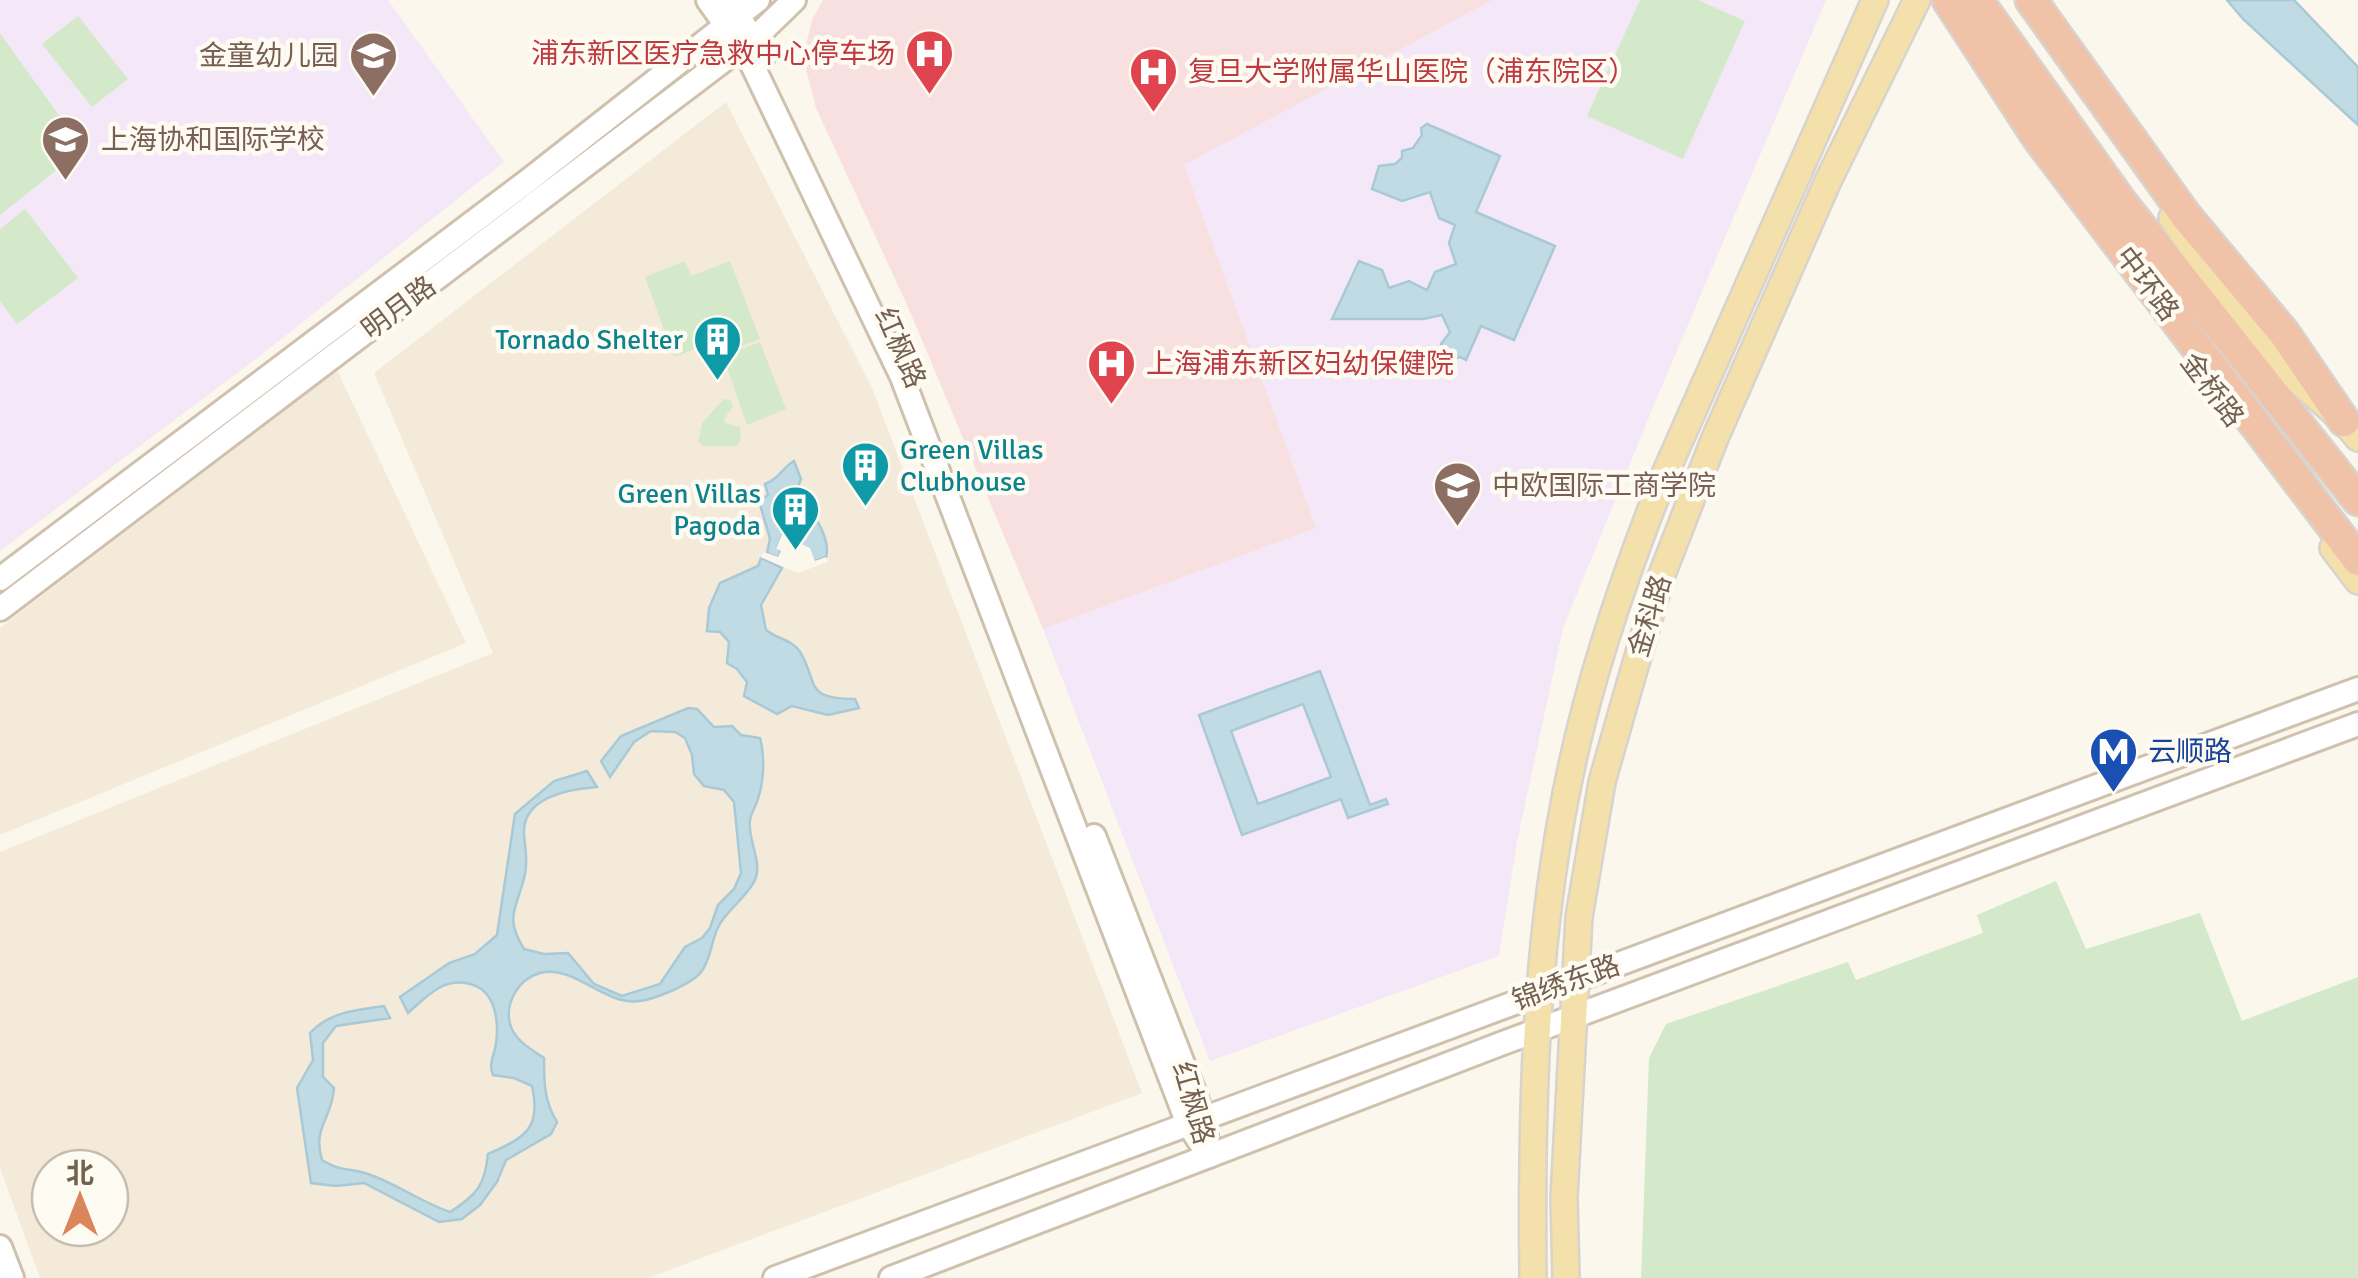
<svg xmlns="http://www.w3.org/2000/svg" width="2358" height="1278" font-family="Signika,'Noto Sans SC',sans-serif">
  <rect width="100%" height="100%" fill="#fbf7ec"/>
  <g fill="#f3eada" fill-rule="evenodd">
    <path d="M726,102L872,388L1142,1093L648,1278H40L0,1168V852L493,653L374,373ZM50,1168H110V1228H50Z"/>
    <path d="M337,370L466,643L0,835V628Z"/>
  </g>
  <g fill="#f4e8f8">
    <path d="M0,0H388L504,162L265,352L0,551Z"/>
    <path d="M1493,0H1826L1656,400L1563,628L1517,842L1499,956L1210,1061L1043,629L1315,528L1183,165Z"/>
  </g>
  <path fill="#f8e0e0" d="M823,0H1493L1184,165L1316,528L1043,629L908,307L816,108L803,57L812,20Z"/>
  <g fill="#d3e9ca">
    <path d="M1640,0H1698L1745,21L1683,159L1587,116Z"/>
    <path d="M78,16L128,79L92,107L42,44Z"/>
    <path d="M0,33L83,149L0,215Z"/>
    <path d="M25,209L78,278L17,324L0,301V229Z"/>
    <path d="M685,261L691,276L730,261L760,339L722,354L716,341L674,357L645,277Z"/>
    <path d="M760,342L786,409L747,425L723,356Z"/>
    <path d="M724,399L730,400L733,406L724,419L725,423L740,427L741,440L736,446H703L698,442L702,423Z"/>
    <path d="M2056,881L2086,949L2200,913L2242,1021L2358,977V1278H1641L1649,1058L1666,1024L1848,962L1856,980L1983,933L1977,915Z"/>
  </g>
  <g fill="#c1dbe4" stroke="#a8c9d5" stroke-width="2.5" fill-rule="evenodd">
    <path d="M2227,0H2294L2358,67V125L2243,19Z"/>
    <path d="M1427,124L1500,156L1476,212L1555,246L1514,340L1481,326L1466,360L1460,357L1453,359L1441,344L1450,332L1442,315L1423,319H1332L1359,261L1382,270L1389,288L1409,281L1427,290L1435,272L1456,264L1449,243L1455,225L1439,218L1430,192L1402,201L1372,189L1379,166L1395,164L1402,158V151L1413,148L1422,135L1421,128Z"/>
    <path d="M794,461L801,479L798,487L804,489L802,496L809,499L806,504L812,507L810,513C820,521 830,544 826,557L815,561L799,543L801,536L784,530L777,548L781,551L778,558L767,553L770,539L759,501L768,495L765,484C779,479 782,468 794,461Z"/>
    <path d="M761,558L782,568L761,605L766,630C777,639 793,640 800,652C819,683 803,699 855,699L859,708L828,715L792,706L777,714L744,696L747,682L737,669L727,663L729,642L720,632L707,631L709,608L720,583L758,566Z"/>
    <path d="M1320,671L1370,805L1386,799L1388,804L1348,818L1341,799L1242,835L1199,715ZM1303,704L1331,777L1258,804L1231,731Z"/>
    <path d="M688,708L697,709L714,727L732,726L741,735L760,738C765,756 764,781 758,799C756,806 751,813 750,820C747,839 763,862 755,880C750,892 729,910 721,922C711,936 712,959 701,972C692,984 655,999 640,1001C603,1006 575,964 540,973C518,979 503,1005 511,1027C517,1042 532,1050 544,1058C544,1082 544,1101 557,1122L551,1134L506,1160L497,1182L480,1205L462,1219L439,1222L364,1183L336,1186L311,1183L297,1088L313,1060L310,1033C329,1012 356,1010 384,1006L390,1018L336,1026L323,1043V1077L334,1088C332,1120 312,1127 322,1160C343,1173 348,1167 368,1174C397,1184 421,1202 450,1212C477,1195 485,1185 488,1154C524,1138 542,1129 532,1086L514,1078L493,1075C488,1064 494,1056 496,1044C499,1022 496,990 470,984C443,977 427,996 408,1013L400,997L449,963L475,954L497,935L515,814L554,781L587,771L597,787C569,789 522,797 524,834C525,849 528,859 525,874C518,907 503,916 524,949L544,954L568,953L594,984L622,996L660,984L685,947L702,938L710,928L718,905L734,889L741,873L734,802L724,790L704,786L694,774L692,755L685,738L675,732L651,731L634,742L610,777L601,761L621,736Z"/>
  </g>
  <path fill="#fbf7ec" d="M784,529L801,536L799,543L810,548L815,561L826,557L828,562L798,573L760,557L764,552L778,557L781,551L776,549Z"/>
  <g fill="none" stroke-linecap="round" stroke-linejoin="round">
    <defs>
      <g id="secondary">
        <path d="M708,0L748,56L902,377L1180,1103L1187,1122L1209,1156"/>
        <path d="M729,0L763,57"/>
        <path d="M0,579L529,180L758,0"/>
        <path d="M0,609L761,32L794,0"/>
        <path d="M1094,836L1196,1097L1206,1134"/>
        <path d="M0,1247L12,1278"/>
        <path d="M775,1278L2358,689"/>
        <path d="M891,1278L1503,1043L2358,724"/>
      </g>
      <g id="primary">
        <path d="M2172,218L2267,353L2344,421L2358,438"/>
        <path d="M2333,548L2358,581"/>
        <path d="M1533,1278C1531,1107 1535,932 1572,765C1593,666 1627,569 1664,476L1875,0"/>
        <path d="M1566,1278L1564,1198L1579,917L1602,782L1625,701L1661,577L1715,438L1828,181L1917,0"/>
      </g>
      <g id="highway">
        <path d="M1948,0L2038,138L2358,560"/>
        <path d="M1977,0L2121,202L2358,500"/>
        <path d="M2031,0L2186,216L2284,333L2344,421"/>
      </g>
    </defs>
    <use href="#secondary" stroke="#d0c1af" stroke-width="28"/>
    <use href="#primary" stroke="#d8d3ce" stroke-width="30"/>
    <use href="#highway" stroke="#d8d3ce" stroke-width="35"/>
    <use href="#secondary" stroke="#fff" stroke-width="22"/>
    <use href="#primary" stroke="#f4e0aa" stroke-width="25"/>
    <use href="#highway" stroke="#f0c2a8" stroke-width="30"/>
  </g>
  <defs>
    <symbol id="hospital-pin" viewBox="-11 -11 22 30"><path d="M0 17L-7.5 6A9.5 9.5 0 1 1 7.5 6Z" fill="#e0444e" stroke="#fefbf2"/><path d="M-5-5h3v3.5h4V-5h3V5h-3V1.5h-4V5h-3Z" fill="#fff"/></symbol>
    <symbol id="school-pin" viewBox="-11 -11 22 30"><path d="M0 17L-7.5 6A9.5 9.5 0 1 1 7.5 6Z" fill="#8d6e63" stroke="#fefbf2"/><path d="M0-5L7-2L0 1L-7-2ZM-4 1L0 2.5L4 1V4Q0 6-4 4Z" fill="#fff"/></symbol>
    <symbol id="building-pin" viewBox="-11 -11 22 30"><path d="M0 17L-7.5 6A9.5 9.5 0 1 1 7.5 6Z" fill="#0f9aa8" stroke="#fefbf2"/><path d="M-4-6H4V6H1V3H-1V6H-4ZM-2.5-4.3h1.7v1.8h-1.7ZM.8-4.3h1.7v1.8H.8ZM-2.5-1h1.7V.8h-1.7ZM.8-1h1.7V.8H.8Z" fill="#fff"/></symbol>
    <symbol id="metro-pin" viewBox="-11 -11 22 30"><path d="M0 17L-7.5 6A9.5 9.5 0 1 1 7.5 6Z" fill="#1a4fb4" stroke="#fefbf2"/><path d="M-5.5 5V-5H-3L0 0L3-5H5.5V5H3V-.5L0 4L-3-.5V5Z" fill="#fff"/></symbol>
  </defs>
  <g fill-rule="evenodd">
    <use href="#hospital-pin" x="902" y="26" width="55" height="75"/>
    <use href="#school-pin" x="346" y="28" width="55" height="75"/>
    <use href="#hospital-pin" x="1126" y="44" width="55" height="75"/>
    <use href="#school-pin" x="38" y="112" width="55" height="75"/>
    <use href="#building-pin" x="690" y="312" width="55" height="75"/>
    <use href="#hospital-pin" x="1084" y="336" width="55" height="75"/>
    <use href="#building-pin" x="838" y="438" width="55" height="75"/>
    <use href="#school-pin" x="1430" y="458" width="55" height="75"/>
    <use href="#building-pin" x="768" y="482" width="55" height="75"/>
    <use href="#metro-pin" x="2086" y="724" width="55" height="75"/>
  </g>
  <g text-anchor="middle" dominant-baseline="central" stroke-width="9" stroke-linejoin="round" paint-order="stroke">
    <g font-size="28" fill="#be3a42" stroke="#fefbf2" text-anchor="start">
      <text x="895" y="54" text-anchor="end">浦东新区医疗急救中心停车场</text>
      <text x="1188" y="72">复旦大学附属华山医院（浦东院区）</text>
      <text x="1146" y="364">上海浦东新区妇幼保健院</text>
    </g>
    <g font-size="28" fill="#785e54" stroke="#fefbf2" text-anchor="start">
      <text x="339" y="56" text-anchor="end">金童幼儿园</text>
      <text x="101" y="140">上海协和国际学校</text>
      <text x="1492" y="486">中欧国际工商学院</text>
    </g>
    <g font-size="28" fill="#756150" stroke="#fefbf2">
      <text transform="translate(2147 284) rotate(53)">中环路</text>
      <text transform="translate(399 308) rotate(-37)">明月路</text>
      <text transform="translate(900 348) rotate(66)">红枫路</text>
      <text transform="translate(2212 390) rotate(53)">金桥路</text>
      <text transform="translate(1650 616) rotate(-73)">金科路</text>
      <text transform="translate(1566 983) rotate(-20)">锦绣东路</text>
      <text transform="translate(1193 1103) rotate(74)">红枫路</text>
    </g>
    <g font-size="28" fill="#0d838f" stroke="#fefbf2" text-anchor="end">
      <text x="683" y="340">Tornado Shelter</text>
      <text x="900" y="450" text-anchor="start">Green Villas<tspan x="900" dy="32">Clubhouse</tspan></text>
      <text x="761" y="494">Green Villas<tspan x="761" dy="32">Pagoda</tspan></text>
    </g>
    <g font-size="28" fill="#164399" stroke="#fefbf2" text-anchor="start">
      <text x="2148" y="752">云顺路</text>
    </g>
  </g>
  <g transform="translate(80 1198)"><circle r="48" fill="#fefbf2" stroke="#c7bdb1" stroke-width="2.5"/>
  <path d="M0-8L18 38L0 25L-18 38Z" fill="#db855b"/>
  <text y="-15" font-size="28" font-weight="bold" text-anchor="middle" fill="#756150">北</text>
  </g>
</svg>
